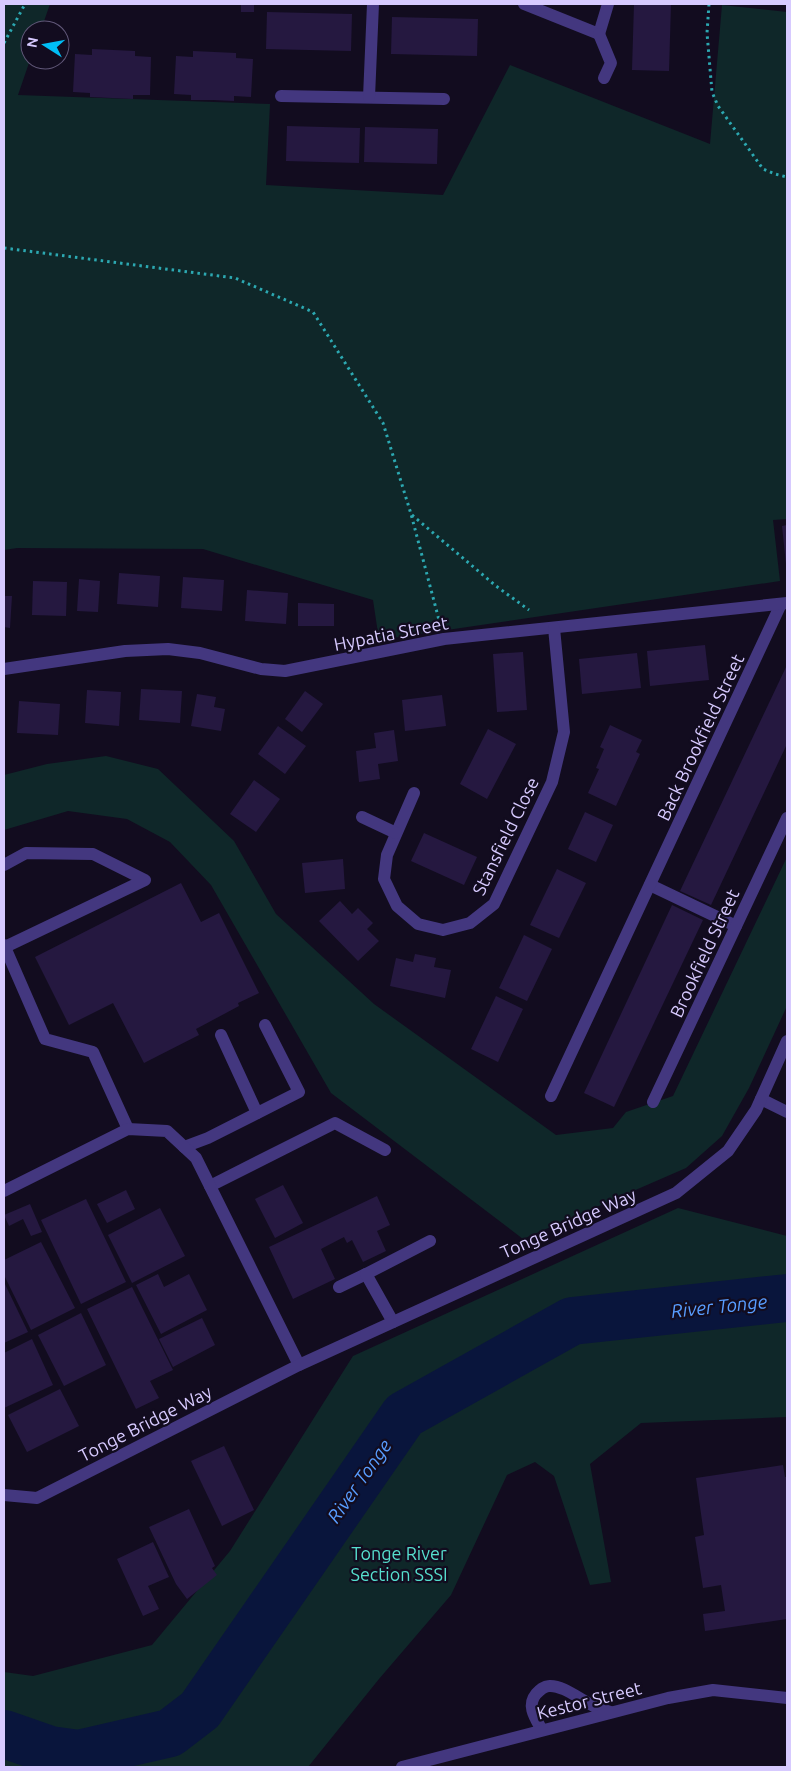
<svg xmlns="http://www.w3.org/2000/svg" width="791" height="1771" font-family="Ubuntu,sans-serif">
  <rect width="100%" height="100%" fill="#120c1f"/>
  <g fill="#0f2729">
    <path d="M4,4H50L41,30H30V60L18,95L270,104L266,185L443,195L510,65L710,144L722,5L787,12V519L773,520L780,581L379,640L373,600L203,549L17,548L4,550Z"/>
    <path d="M106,756L158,769L234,841L276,914L374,1004L556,1135L613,1128L626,1112L673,1096L787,857V1006L749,1088L722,1136L686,1168L523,1239L331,1093L211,885L170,842L127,819L68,811L4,830V775L47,764Z"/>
    <path d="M678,1208L787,1236V1417L641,1423L590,1464L611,1582L590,1585L554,1476L535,1462L507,1475L451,1595L379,1679L308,1767H4V1672L33,1676L152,1645L230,1551L353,1356Z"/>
  </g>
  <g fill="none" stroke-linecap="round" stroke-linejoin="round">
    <path stroke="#09153c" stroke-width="48" d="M4,1734L50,1750L79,1754L170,1733L200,1710L404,1415L572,1321L787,1298"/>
  </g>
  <g fill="#251840">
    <rect x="241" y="4" width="13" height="8"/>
    <path d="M634,4H671L669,71L632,70Z"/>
    <path d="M267,12L352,14L351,51L266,49Z"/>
    <path d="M392,17L478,19L477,56L391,54Z"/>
    <path d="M92,49L135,51V56L151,57L150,95H133V99L90,97V93L73,92L75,54L92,55Z"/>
    <path d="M193,51L236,53V58L253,59L251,97L234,96V101L213,100H191V95L174,94L176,56L193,57Z"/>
    <path d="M287,126L360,128L359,163L286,161Z"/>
    <path d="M365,127L438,129L437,164L364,162Z"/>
    <path d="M787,525V564H786L782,526Z"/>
    <path d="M119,573L160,576L158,607L117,604Z"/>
    <path d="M183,577L224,580L222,611L181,608Z"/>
    <path d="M79,579L100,581L98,612L77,611Z"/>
    <path d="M33,581L67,582L66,616L32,615Z"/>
    <path d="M247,590L288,593L286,624L245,621Z"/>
    <path d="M4,596H12L10,628L4,627Z"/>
    <path d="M298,603L334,604V626H298Z"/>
    <path d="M705,645L709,680L650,686L647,651Z"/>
    <path d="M523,652L527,710L497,712L493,654Z"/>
    <path d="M637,653L641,688L582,694L579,659Z"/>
    <path d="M787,665V744L711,905L680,891Z"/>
    <path d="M141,689L182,691L180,723L139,720Z"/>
    <path d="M87,690L121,692L119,726L85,723Z"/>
    <path d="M305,691L323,704L302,732L285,719Z"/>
    <path d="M197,694L216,697L214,707L225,709L221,731L191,726Z"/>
    <path d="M442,695L446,726L405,731L402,700Z"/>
    <path d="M19,701L60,704L58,735L17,733Z"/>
    <path d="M610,725L642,740L636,752L640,754L616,806L588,793L599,769L596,768L604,749L600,747Z"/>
    <path d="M278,726L306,746L285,774L258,754Z"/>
    <path d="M488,729L516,744L487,799L460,784Z"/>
    <path d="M394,730L398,761L378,764L380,779L359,782L356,751L376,748L374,733Z"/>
    <path d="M254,780L280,799L256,832L230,814Z"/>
    <path d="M585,812L613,825L596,862L568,849Z"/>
    <path d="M424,833L477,857L464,885L411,861Z"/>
    <path d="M343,859L345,889L305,893L302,863Z"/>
    <path d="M557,869L586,883L559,938L530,925Z"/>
    <path d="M181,883L201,922L219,913L259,993L238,1003L239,1006L196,1029L199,1035L144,1063L113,1003L69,1025L35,957Z"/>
    <path d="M340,901L352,914L358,908L373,923L367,929L379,941L358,961L319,921Z"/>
    <path d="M672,905L703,920L614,1107L584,1093Z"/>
    <path d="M524,935L552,949L527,1001L499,988Z"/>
    <path d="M415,954L436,958L434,967L451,970L445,998L390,986L396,958L413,962Z"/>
    <path d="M496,996L523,1009L498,1062L471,1049Z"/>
    <path d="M283,1185L303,1223L275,1238L255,1199Z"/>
    <path d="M126,1190L135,1209L107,1223L97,1204Z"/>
    <path d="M377,1196L390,1225L377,1231L386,1251L363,1262L352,1240L347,1243L344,1237L321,1249L335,1279L293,1299L269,1247Z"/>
    <path d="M86,1199L126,1282L81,1304L41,1220Z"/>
    <path d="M30,1204L42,1232L31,1236L23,1219L9,1226L4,1215Z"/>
    <path d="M160,1208L185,1256L132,1283L108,1235Z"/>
    <path d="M41,1242L75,1308L31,1330L4,1275V1260Z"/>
    <path d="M158,1274L164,1287L189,1274L207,1310L161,1334L136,1285Z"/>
    <path d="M4,1282L28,1332L4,1343Z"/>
    <path d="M132,1287L173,1370L150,1381L159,1398L136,1409L87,1309Z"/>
    <path d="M81,1313L106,1365L64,1386L38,1335Z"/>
    <path d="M202,1318L215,1345L173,1367L159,1339Z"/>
    <path d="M32,1339L53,1385L4,1408V1353Z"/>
    <path d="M60,1389L79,1426L27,1452L8,1415Z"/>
    <path d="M224,1446L254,1510L222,1526L191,1461Z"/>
    <path d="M783,1465L785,1477H787V1619L705,1631L703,1614L725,1611L721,1585L703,1588L695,1537L704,1535L696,1478Z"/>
    <path d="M189,1509L215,1566L212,1568L217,1575L187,1599L176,1584L149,1527Z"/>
    <path d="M153,1542L169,1577L148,1586L159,1609L143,1616L117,1559Z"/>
  </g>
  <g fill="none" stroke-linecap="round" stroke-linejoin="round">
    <g stroke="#2ca8b1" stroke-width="3" stroke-dasharray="2.5 4" stroke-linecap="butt">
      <path d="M709,4L707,33L712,92L718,106L763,169L775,174L787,177"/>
      <path d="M4,43L25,4"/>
      <path d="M4,248L235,278L313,312L383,423L411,514L439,620"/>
      <path d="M412,515L496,586L529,610"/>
    </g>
    <g stroke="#43377f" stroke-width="12">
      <path d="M4,865L26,853L93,854L145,880L5,947"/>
      <path d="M650,885L736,926"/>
      <path d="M4,945L45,1039L93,1052L128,1129"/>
      <path d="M221,1035L257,1113"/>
      <path d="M551,1096L781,604"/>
      <path d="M761,1099L787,1112"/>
      <path d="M184,1147L208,1138L299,1092L265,1025"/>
      <path d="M210,1186L335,1123L385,1150"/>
      <path d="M339,1287L366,1274"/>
      <path d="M393,1322L366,1274L430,1241"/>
      <path d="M542,1730C536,1719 526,1706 536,1694C540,1690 544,1686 549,1686C563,1685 579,1699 592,1705C597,1708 604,1710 610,1712"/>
    </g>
    <g stroke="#43377f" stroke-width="12">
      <path d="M524,4L599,34L608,4"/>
      <path d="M599,34L611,63L604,78"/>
      <path d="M281,96L444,99"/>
      <path d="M369,97L373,4"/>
      <path d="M4,669L125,651L168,649L200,653L261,669L285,671L444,639L787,603"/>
      <path d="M414,793L387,855L384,879L397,906L418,924L443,930L470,923L494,904L552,782L564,732L554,628"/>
      <path d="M362,817L396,833"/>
      <path d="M653,1102L787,818"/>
      <path d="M4,1191L128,1129L167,1131L196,1158L299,1365"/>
      <path d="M4,1495L37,1498L299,1365L676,1193L728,1151L756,1110L787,1041"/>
      <path d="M402,1767L668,1698L713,1690L787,1698"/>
    </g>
  </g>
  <g text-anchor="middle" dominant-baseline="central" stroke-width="4.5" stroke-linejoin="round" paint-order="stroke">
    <g font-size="18" fill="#d7caff" stroke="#120c1f">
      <text transform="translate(391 633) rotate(-11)">Hypatia Street</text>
      <text transform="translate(700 737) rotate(-65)">Back Brookfield Street</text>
      <text transform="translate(505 836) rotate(-64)">Stansfield Close</text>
      <text transform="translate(704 953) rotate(-65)">Brookfield Street</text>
      <text transform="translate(568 1223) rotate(-24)">Tonge Bridge Way</text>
      <text transform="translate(145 1423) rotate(-27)">Tonge Bridge Way</text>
      <text transform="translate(589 1700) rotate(-14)">Kestor Street</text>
    </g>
    <g font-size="18" fill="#56dfce" stroke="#120c1f">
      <text x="399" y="1553">Tonge River<tspan x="399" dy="21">Section SSSI</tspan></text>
    </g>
    <g font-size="19" font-style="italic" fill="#589dff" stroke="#120c1f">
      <text transform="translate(719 1306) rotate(-6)">River Tonge</text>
      <text transform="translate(359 1481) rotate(-55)">River Tonge</text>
    </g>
  </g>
  <rect width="791" height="1771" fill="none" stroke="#d7caff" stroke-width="10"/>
  <g transform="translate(45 45) rotate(281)"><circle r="24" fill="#120c1f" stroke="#615879"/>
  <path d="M0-4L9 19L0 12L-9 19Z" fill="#00bef5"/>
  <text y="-8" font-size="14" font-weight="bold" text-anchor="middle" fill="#d7caff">N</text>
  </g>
</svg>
